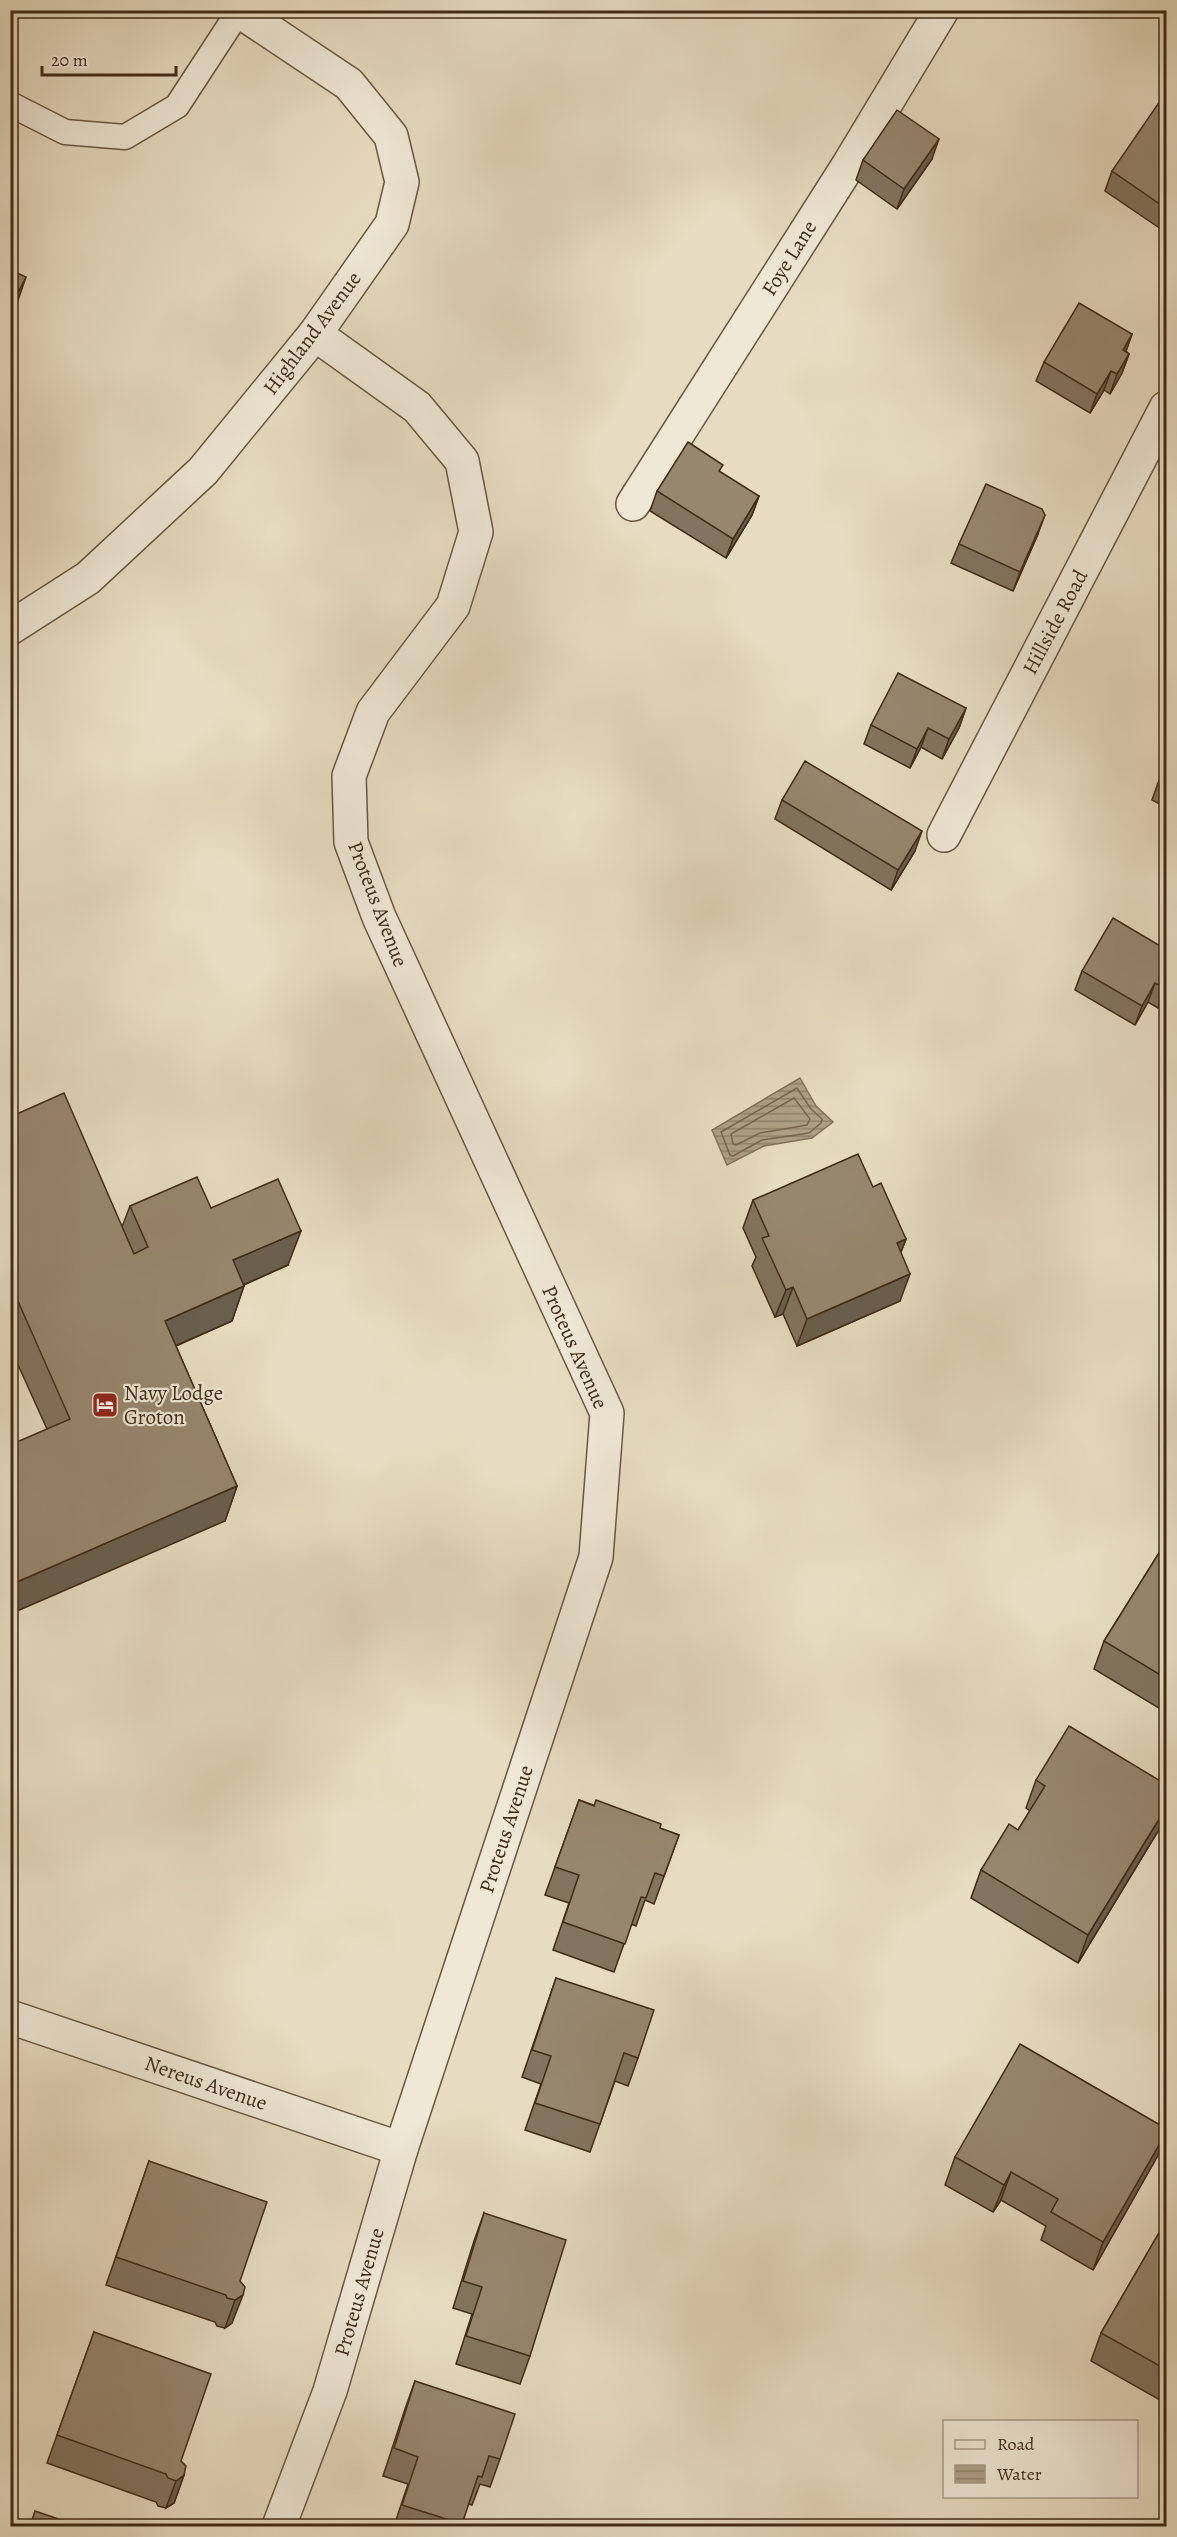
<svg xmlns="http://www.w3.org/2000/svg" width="1177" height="2537" font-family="Alegreya,serif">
  <defs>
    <pattern id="water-rules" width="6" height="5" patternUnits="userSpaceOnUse" patternTransform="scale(1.5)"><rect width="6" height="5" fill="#aea087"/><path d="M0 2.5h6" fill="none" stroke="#8f836d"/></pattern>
  </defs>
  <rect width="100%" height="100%" fill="#e7dcc1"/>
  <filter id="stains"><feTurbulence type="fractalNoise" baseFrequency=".00333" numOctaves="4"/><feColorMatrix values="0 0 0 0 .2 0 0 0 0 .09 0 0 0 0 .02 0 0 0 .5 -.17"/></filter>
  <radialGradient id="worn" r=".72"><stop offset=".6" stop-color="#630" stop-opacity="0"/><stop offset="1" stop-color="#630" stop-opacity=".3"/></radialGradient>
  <path fill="url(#water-rules)" stroke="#82715a" stroke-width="1.5" d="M800,1078L816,1106L833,1122L812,1138L764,1146L727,1165L712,1130Z"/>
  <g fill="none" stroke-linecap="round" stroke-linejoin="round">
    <g stroke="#77664e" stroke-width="1.5">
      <path d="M797,1088L811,1109L822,1119L821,1123L809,1133L762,1140L733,1156L730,1155L721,1132Z"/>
      <path d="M794,1098L810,1119L807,1125L760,1133L736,1145L733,1144L731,1134Z"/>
    </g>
    <defs>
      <path id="lane" d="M10,104L65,132L125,137L177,106L239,11"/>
      <g id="street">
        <path d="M633,504L848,166L942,10"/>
        <path d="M10,628L88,578L203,471L315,334L392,224L402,182L391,136L349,84L238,10"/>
        <path d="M944,835L1166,408"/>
        <path d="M10,2017L401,2149"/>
        <path d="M279,2526L330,2391L401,2149L596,1557L607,1413L379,917L351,842L349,776L373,712L453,606L476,532L462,461L417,407L315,334"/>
      </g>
    </defs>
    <use href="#lane" stroke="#6a5741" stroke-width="27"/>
    <use href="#street" stroke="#6a5741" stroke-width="36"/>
    <use href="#lane" stroke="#efe8d7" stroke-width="24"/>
    <use href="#street" stroke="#efe8d7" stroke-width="33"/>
  </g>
  <g fill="#82745f" stroke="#402b16" stroke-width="1.5">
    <path d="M1167,106V233L1105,191L1112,171Z"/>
    <path d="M932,159L897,209L856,180L863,160Z"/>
    <path d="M1132,334L1126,351L1129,354L1122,373L1110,394L1104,390L1090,413L1036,381L1044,362Z"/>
    <path d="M657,491L759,496L752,515L726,558L650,511Z"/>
    <path d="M1038,534L1013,591L951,563L959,544Z"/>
    <path d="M966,708L959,728L942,759L921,747L910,768L864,744L871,725Z"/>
    <path d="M1167,768V808L1152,800L1159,780Z"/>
    <path d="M782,800L915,851L891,890L775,819Z"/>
    <path d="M1167,950V993L1158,1008L1148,1002L1135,1025L1075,990L1082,971Z"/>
    <path d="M10,1117L122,1227L130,1206L211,1208L288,1265L244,1285L232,1321L176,1346L237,1486L225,1521L47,1429L10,1347Z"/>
    <path d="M873,1187L906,1239L901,1252L900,1301L797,1346L783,1314L775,1317L752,1266L756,1257L743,1228L753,1200Z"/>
    <path d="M1167,1540V1713L1094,1669L1104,1641Z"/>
    <path d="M1036,1780L1167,1785L1166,1818L1078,1963L971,1898L981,1870L1018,1830L1030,1811L1026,1808Z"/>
    <path d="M579,1800L679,1835L654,1904L645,1900L636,1926L631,1924L614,1972L553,1950L569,1903L545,1895Z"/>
    <path d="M556,1978L638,2058L628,2086L615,2081L590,2152L525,2130L541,2084L522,2077Z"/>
    <path d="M1167,2132L1157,2157L1093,2270L1041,2240L1046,2226L1001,2200L993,2212L945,2185L955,2157Z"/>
    <path d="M149,2161L240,2281L232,2323L225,2328L217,2326L215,2322L106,2285Z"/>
    <path d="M484,2213L530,2356L520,2384L456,2364L472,2314L453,2308L474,2241Z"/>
    <path d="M1167,2219V2404L1091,2361L1101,2333Z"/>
    <path d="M94,2332L181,2461L184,2475L174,2503L166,2508L158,2506L156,2502L47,2463Z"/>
    <path d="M415,2381L500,2459L490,2487L480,2484L472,2505L468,2504L461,2526H394L408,2484L383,2476L405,2409Z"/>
  </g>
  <g fill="#6a5e4e" stroke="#402b16" stroke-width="1.5">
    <path d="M939,139L932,159L897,209L904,189Z"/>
    <path d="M26,277L14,312L10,318V308Z"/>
    <path d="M1132,334L1125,354L1123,350Z"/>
    <path d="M1129,354L1122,373L1110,394L1117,374Z"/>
    <path d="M1111,371L1104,390L1090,413L1097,394Z"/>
    <path d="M759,496L752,515L726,558L733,539Z"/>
    <path d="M1045,515L1038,534L1013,591L1020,572Z"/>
    <path d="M966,708L959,728L942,759L949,739Z"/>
    <path d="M928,728L921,747L910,768L917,749Z"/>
    <path d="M922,831L915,851L891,890L898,870Z"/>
    <path d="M1155,983L1148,1002L1135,1025L1142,1006Z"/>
    <path d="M1167,986V993L1158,1008L1165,988Z"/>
    <path d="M301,1231L288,1265L220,1295L233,1260Z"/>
    <path d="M906,1239L895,1267L897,1243Z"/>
    <path d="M910,1274L900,1301L797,1346L807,1319Z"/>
    <path d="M244,1286L232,1321L152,1356L165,1321Z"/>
    <path d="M793,1287L783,1314L775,1317L786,1290Z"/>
    <path d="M237,1486L225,1521L10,1614V1585Z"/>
    <path d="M1167,1806L1166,1818L1078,1963L1088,1935Z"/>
    <path d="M1167,2131L1157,2157L1093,2270L1103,2242Z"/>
    <path d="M1011,2172L1001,2200L993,2212L1004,2185Z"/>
    <path d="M243,2295L232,2323L225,2328L235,2300Z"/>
    <path d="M184,2475L174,2503L166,2508L176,2481Z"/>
  </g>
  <g fill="#97876f" stroke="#402b16" stroke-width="1.5">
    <path d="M1160,101L1167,106V209L1112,171Z"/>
    <path d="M897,110L939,139L904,189L863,160Z"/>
    <path d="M10,263L15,265L13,271L26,277L10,308Z"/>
    <path d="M1079,303L1132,334L1123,350L1129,354L1117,374L1111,371L1097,394L1044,362Z"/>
    <path d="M688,442L723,465L719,471L759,496L733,539L657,491Z"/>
    <path d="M986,484L1042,509L1045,515L1020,572L959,544Z"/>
    <path d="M898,673L966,708L949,739L928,728L917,749L871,725Z"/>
    <path d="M805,761L922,831L898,870L782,800Z"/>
    <path d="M1167,768V784L1159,780Z"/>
    <path d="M1113,918L1167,950V986L1165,988L1155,983L1142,1006L1082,971Z"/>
    <path d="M64,1093L134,1254L148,1247L130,1206L197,1177L211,1208L278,1179L301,1231L233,1260L244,1286L165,1321L237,1486L10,1585V1445L70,1419L10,1283V1117Z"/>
    <path d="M858,1154L873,1187L881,1183L906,1239L897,1243L910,1274L807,1319L793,1287L786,1290L762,1238L769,1236L753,1200Z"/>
    <path d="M1167,1540V1679L1104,1641Z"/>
    <path d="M1069,1726L1167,1785V1806L1088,1935L981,1870L1009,1824L1018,1830L1045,1786L1036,1780Z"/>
    <path d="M579,1800L594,1806L596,1800L661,1824L660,1828L679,1835L664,1876L655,1873L646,1898L641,1897L625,1944L563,1922L579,1875L555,1867Z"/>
    <path d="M556,1978L654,2010L638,2058L624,2053L600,2124L535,2103L551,2056L532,2050Z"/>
    <path d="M1020,2044L1167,2129V2131L1103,2242L1051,2212L1058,2199L1011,2172L1004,2185L955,2157Z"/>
    <path d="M149,2161L267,2202L240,2281L245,2287L243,2295L235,2300L227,2298L226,2295L116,2257Z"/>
    <path d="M484,2213L566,2240L530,2356L466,2336L482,2287L463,2281Z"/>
    <path d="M1167,2219V2370L1101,2333Z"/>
    <path d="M94,2332L211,2374L181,2461L186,2466L184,2475L176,2481L168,2478L166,2474L57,2435Z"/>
    <path d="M415,2381L515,2414L500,2459L489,2456L482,2477L478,2476L462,2524L402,2505L418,2457L394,2448Z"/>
    <path d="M35,2511L79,2526H30Z"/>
  </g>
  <defs>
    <symbol id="hotel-square" viewBox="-11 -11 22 22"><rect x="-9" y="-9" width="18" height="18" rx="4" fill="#8f2418" stroke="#efe8d7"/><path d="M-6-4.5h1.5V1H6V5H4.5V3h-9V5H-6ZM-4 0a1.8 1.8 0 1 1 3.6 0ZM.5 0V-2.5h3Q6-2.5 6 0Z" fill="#fff"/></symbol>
  </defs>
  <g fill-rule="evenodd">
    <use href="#hotel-square" x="90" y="1390" width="30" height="30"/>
  </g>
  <g text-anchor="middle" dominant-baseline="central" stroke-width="4.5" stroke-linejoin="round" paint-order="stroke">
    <g font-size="21" fill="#402b16" stroke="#efe8d7">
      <text transform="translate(789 258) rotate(-58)">Foye Lane</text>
      <text transform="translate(312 333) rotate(-53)">Highland Avenue</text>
      <text transform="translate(1055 622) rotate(-62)">Hillside Road</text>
      <text transform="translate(378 904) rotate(69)">Proteus Avenue</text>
      <text transform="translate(575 1347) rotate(66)">Proteus Avenue</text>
      <text transform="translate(506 1829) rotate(-72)">Proteus Avenue</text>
      <text transform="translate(206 2083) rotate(19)">Nereus Avenue</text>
      <text transform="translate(359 2292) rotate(-74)">Proteus Avenue</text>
    </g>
    <g font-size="21" fill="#402b16" stroke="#efe8d7" text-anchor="start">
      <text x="124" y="1393">Navy Lodge<tspan x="124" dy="24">Groton</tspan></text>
    </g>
  </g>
  <rect width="1177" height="2537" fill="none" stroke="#e7dcc1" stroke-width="36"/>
  <rect x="12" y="12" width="1153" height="2513" fill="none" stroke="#402b16" stroke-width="3"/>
  <rect x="18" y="18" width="1141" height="2501" fill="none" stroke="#402b16" stroke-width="1.5"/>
  <rect x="943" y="2420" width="195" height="78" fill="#efe8d7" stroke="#a99c8a" stroke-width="1.5"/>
  <rect x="955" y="2440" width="30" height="9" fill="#efe8d7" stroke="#a99c8a" stroke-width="1.5"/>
  <text x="997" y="2450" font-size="18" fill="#402b16">Road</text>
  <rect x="955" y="2465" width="30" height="18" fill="url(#water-rules)" stroke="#a99c8a" stroke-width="1.5"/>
  <text x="997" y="2480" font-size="18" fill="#402b16">Water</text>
  <path d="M42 66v9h134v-9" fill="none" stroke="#402b16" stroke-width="3"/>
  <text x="51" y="66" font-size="18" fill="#402b16" stroke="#efe8d7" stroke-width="4.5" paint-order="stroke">20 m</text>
  <rect width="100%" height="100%" filter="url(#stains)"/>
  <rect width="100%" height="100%" fill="url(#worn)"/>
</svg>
